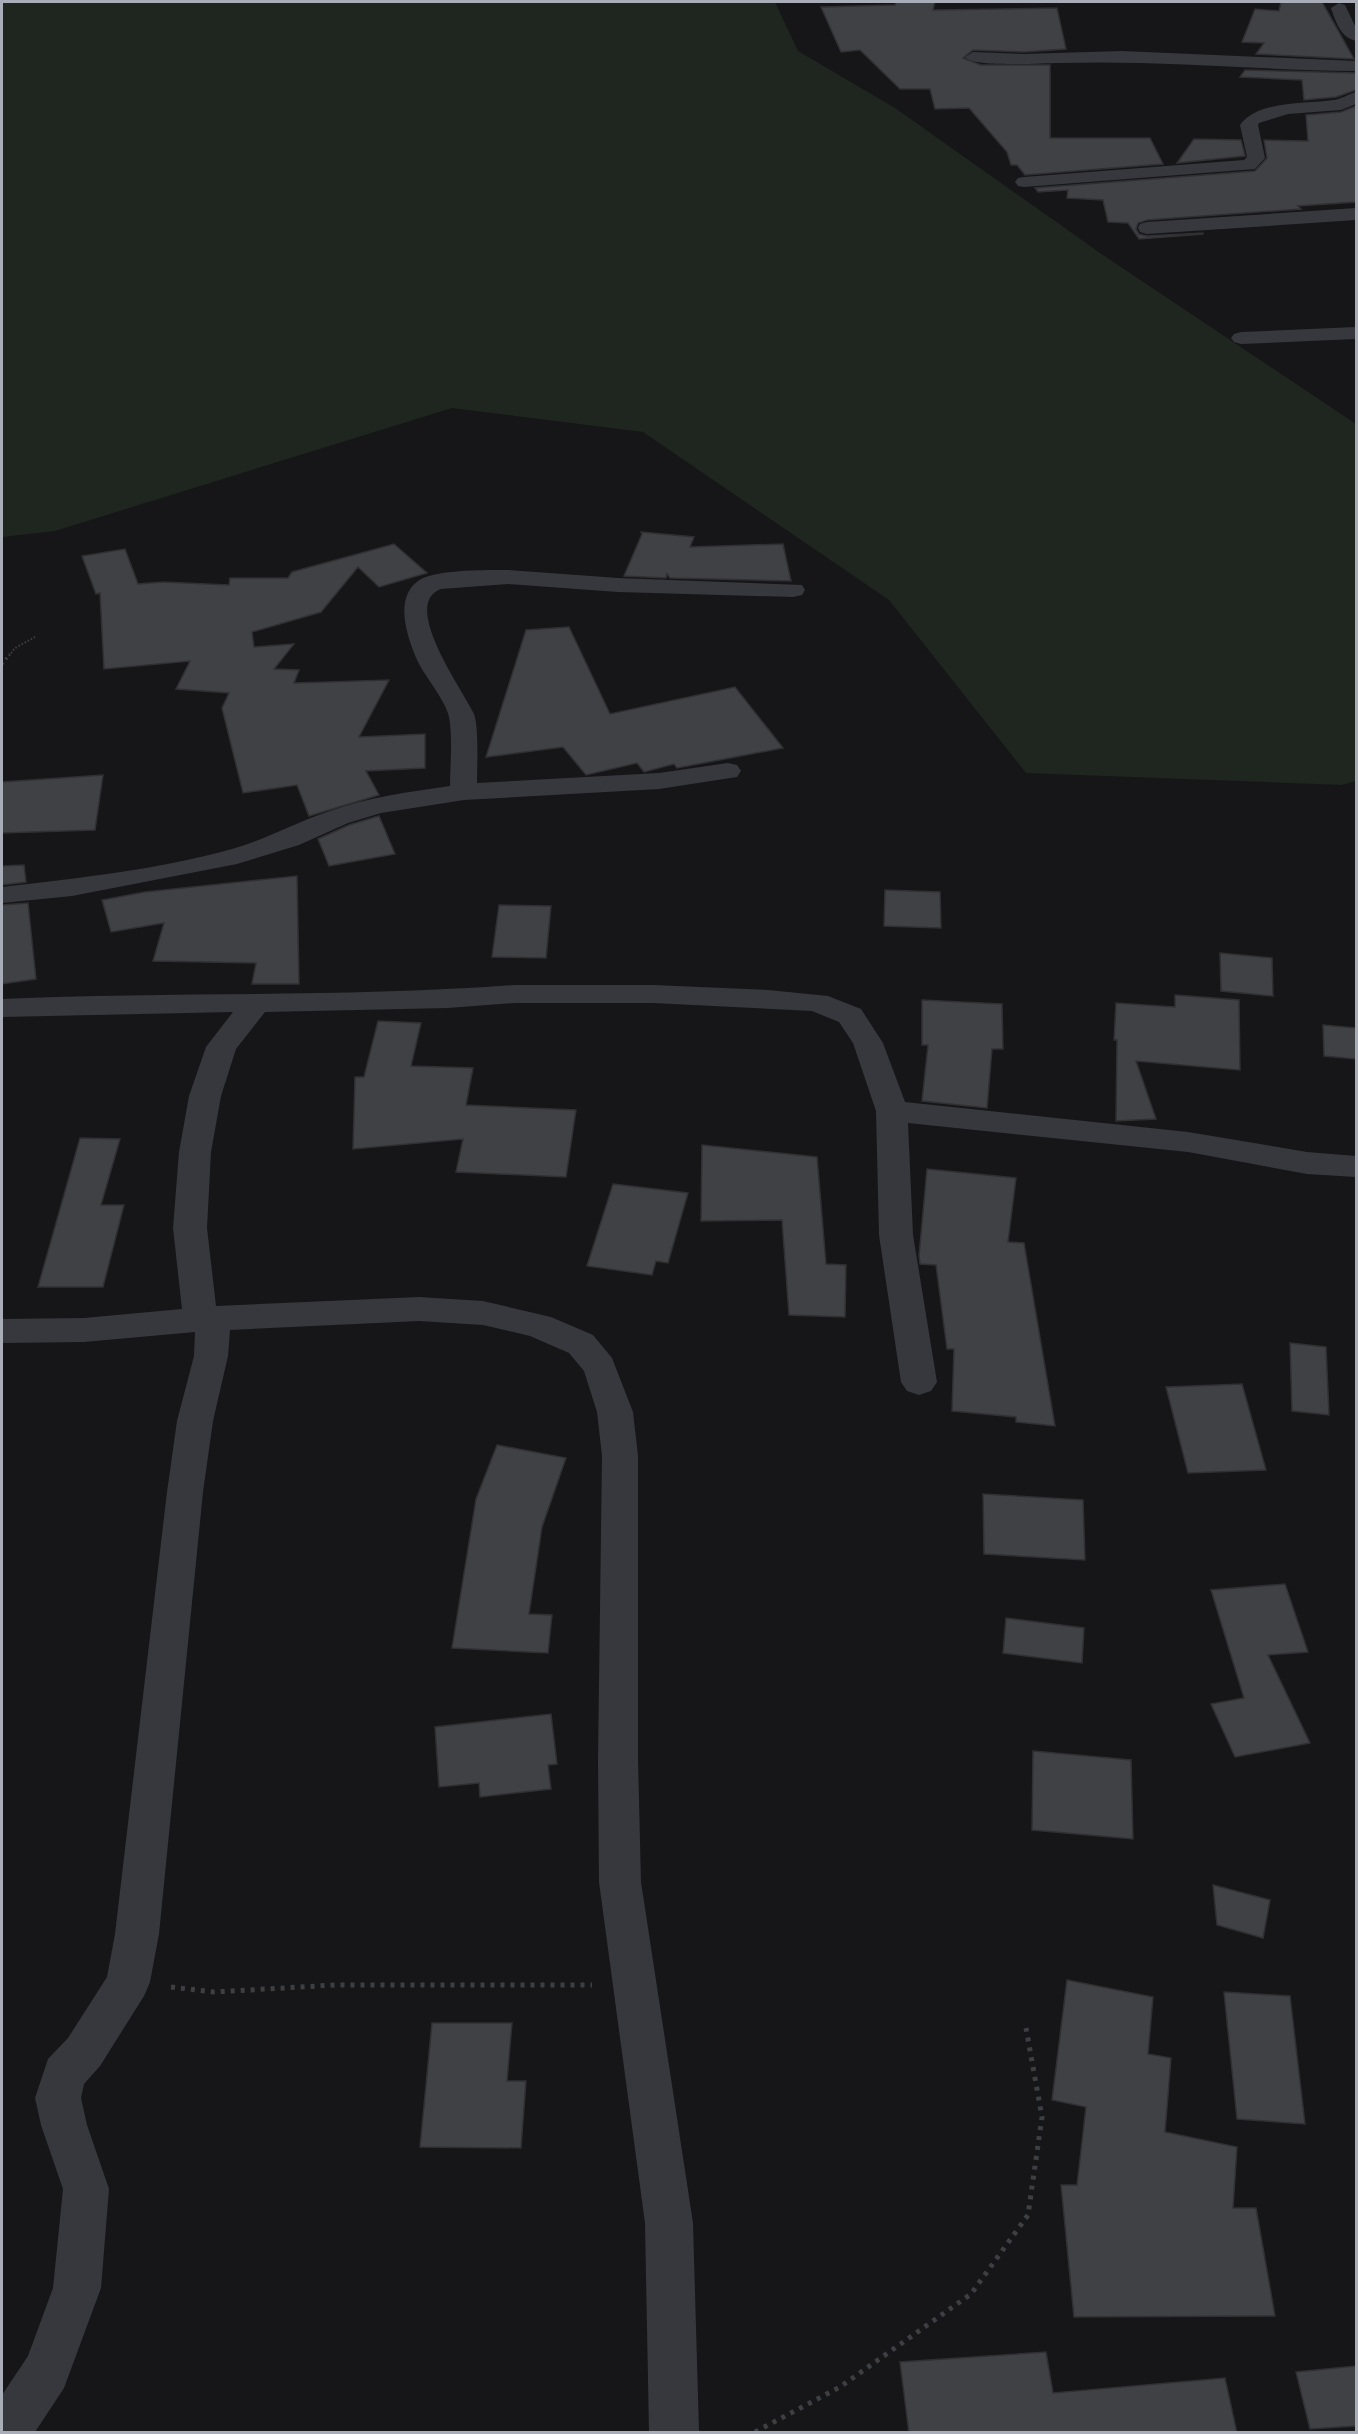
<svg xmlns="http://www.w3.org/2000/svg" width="1358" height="2434" font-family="Karla,sans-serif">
  <rect width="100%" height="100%" fill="#161618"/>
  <path fill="#1e261f" d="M2,2H775L798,51L895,108L1103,255L1356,424V781L1342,785L1026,773L889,600L643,432L452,408L55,531L2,537Z"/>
  <g fill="#404145" stroke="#303034" stroke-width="1.5">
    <path d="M896,2H935L933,10L1057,8L1066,49L1023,52L973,50L963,58L981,65H1050V138H1150L1163,164L1025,175L1017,165H1011L1007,152L969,108L935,109L930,89H900L860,50L841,52L821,7L895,5Z"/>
    <path d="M1281,2H1322L1354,59L1256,54L1264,43L1242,42L1255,9L1279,11Z"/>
    <path d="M1245,70L1356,73V90L1336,97L1304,100L1302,80L1240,77Z"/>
    <path d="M1356,106V202L1298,206L1301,209L1147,220L1138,223L1136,229L1139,234L1147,236L1203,233V234L1139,239L1128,223L1108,222L1103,200L1067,198L1068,190L1038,192L1035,188L1255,171L1267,158L1264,140L1308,141L1306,115L1341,112Z"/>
    <path d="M1194,139L1241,140L1245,156L1177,163Z"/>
    <path d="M641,532L694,537L690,547L783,544L791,581L670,578L667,574L666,578L624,576L642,534Z"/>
    <path d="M394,544L427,573L379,587L358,567L321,612L252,632L254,647L294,644L274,669L299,670L294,683L389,680L359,737L425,734V768L366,771L379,795L309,816L297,785L243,793L222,708L229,693L176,689L190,661L104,669L100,593L96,594L82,556L125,549L138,584L163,582L229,585L230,578H288L292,572Z"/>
    <path d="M569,627L610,714L735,687L783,748L677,768L674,764L644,772L637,763L586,775L563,747L486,757L526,630Z"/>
    <path d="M103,775L95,830L2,833V782Z"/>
    <path d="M379,816L395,854L329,866L318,839L349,825Z"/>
    <path d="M24,865L26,882L2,885V866Z"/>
    <path d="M297,876L299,984H252L256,963L153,961L164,923L111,932L102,900L145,892Z"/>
    <path d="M885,890L940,892L941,928L884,926Z"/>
    <path d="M28,903L36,979L2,984V905Z"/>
    <path d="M499,905L551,906L546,958L492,957Z"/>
    <path d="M1220,953L1272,958L1273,996L1221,991Z"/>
    <path d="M1175,995L1239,1000L1240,1070L1136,1061L1156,1119L1116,1121L1117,1040H1114L1116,1003L1175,1007Z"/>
    <path d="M922,1000L1002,1004L1003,1049H992L987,1108L922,1101L928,1045H922Z"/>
    <path d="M378,1021L421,1023L411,1066L473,1068L466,1105L576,1110L566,1177L456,1172L463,1139L353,1149L355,1077H364Z"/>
    <path d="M1323,1025L1356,1028V1059L1324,1056Z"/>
    <path d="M80,1138L120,1139L101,1205H124L103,1287H38Z"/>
    <path d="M702,1145L817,1157L826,1264L846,1265L845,1317L789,1315L782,1220L701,1221Z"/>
    <path d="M927,1169L1016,1178L1008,1242L1024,1243L1055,1426L1016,1422V1417L952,1411L954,1349H947L936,1265L920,1264L919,1256Z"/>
    <path d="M613,1184L688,1193L668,1263L656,1261L652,1275L587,1266Z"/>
    <path d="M1290,1343L1326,1347L1329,1415L1292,1411Z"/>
    <path d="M1242,1384L1266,1470L1188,1473L1166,1387Z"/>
    <path d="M497,1445L566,1458L542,1527L529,1614L552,1615L548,1653L452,1648L476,1499Z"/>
    <path d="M983,1494L1083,1500L1085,1560L984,1554Z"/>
    <path d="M1285,1584L1308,1652L1268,1655L1310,1743L1235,1757L1211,1704L1244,1698L1211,1590Z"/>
    <path d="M1006,1618L1084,1628L1082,1663L1003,1653Z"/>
    <path d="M551,1714L557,1764L548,1765L551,1789L480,1797L479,1783L439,1787L435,1727Z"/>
    <path d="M1033,1751L1131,1760L1133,1839L1032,1830Z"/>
    <path d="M1213,1885L1270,1900L1263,1938L1217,1925Z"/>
    <path d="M1067,1980L1153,1997L1148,2054L1171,2058L1165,2132L1237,2147L1233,2208H1256L1275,2316L1074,2317L1061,2185H1077L1086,2107L1052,2100Z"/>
    <path d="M1224,1992L1290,1996L1305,2124L1237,2119Z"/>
    <path d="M432,2023H512L507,2081H526L521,2148L420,2147Z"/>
    <path d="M1046,2352L1053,2393L1225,2378L1237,2433H909L900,2362Z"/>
    <path d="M1356,2366V2426L1310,2429L1296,2372Z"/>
  </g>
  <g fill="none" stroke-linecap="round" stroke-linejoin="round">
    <path stroke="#3d3f44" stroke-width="2" stroke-dasharray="1.5 2" stroke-linecap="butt" d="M9,656L15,648L35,637"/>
    <path stroke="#3d3f44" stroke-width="3" stroke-dasharray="2 4" stroke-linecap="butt" d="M2,664L10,654"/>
    <g stroke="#3d3f44" stroke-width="5" stroke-dasharray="4 6" stroke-linecap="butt">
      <path d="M171,1987L214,1992L335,1985H592"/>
      <path d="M755,2432L840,2387L971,2294L1028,2215L1042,2117L1026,2028"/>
    </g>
    <g fill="#37383d" fill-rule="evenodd">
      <path d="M1339,3L1345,5L1356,28V41C1340,37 1336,22 1331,8Z"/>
      <path d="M1122,51L1356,61V71C1257,70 1158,60 1059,63C1043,63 973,68 965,57L973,52L1023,54Z"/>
      <path d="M1356,92V104L1341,110L1288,114L1259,123L1258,125L1265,158L1255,169L1024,187L1018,186L1015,182L1018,178L1024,177L1244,160L1247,157L1240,125C1257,100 1307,104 1334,100C1342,99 1348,94 1356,92Z"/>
      <path d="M1356,208V220L1147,234L1140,232L1138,228L1140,224L1147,222Z"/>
      <path d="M1356,327V339L1241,344L1234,342L1231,338L1234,334L1241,332Z"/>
      <path d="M508,570L618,578L802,585L805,590L802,595L793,597L618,592L508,584L441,589C399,604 465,693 474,714C479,727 477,768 477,783L659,773L728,763L737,765L741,771L737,777L659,789L464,800L381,813L348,823L299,845L237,864L72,896L2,903V887C78,878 157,870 232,849C267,839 296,822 330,811C369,797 409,792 450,786C450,764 453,739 449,717C446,701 426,678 418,662C408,640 393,599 418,581C434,569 488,570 508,570Z"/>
      <path d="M515,985H653L768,990L828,996L861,1009L883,1043L905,1102L1188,1132L1307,1152L1356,1156V1177L1307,1174L1188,1152L908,1123L913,1235L937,1382L931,1391L919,1395L907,1391L901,1382L879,1235L876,1111L853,1043L839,1022L812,1011L653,1003H515L448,1008L265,1012L236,1049L221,1096L211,1152L207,1228L216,1306L419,1297L483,1301L551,1317L593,1335L612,1358L633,1412L638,1456V1760L641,1882L693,2223L699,2432H649L645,2223L599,1882L598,1760L602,1456L597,1412L584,1371L569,1353L530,1336L483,1325L419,1321L230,1330L228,1356L213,1421L203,1492L159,1934L150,1982L144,1996L100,2066L84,2084L81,2098L87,2125L109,2189L101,2288L64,2388L35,2432H2V2395L28,2356L53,2288L63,2189L41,2125L35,2098L48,2059L68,2038L107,1977L115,1934L167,1492L177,1421L194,1356L195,1332L84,1342L2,1343V1319L84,1318L182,1309L173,1228L179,1152L189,1096L206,1047L233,1012L2,1017V999C173,991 344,998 515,985Z"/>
    </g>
  </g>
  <rect width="1358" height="2434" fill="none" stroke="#a8adb8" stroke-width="6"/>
</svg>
